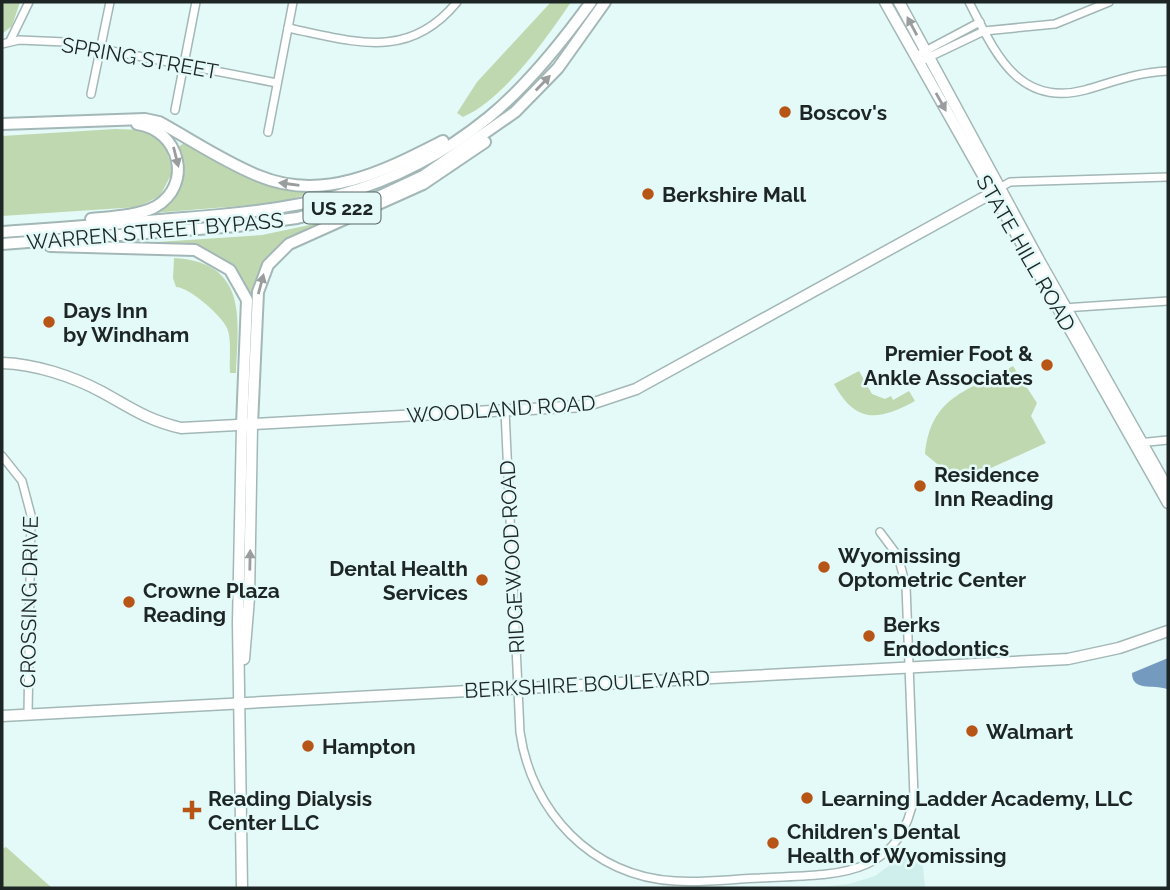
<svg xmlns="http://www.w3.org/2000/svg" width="1170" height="890" font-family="Raleway,sans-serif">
  <rect width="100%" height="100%" fill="#e4faf8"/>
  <path fill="#cfefec" d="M910,850L922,857L925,888H811L849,884L875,876Z"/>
  <g fill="#c0d8b0">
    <path d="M2,2H20L12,26L2,34Z"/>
    <path d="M551,2H571C546,39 504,99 463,117L457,113L477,82Z"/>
    <path d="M115,129L145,130L164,142L173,171L160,196L138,207L2,216V136Z"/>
    <path d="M187,141L215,157L307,189L309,194L277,203L152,213C175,193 189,179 178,147Z"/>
    <path d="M338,219C293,237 265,243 251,295C226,237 181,245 127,244L262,235Z"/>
    <path d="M174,258C247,262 239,317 236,373H230C229,360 232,339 227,328C222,316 189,287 176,287L173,278Z"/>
    <path d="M1013,366L1037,403L1031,416L1046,443L980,473L971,466L958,481L925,454C931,396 966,392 1013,366Z"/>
    <path d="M859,371L872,394L885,399L891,396L893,400L909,391L915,401C878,421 856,424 834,384Z"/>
    <path d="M6,847L52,888H2V849Z"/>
  </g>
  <path fill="#749bbf" d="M1168,658L1167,689C1153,684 1132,692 1132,673Z"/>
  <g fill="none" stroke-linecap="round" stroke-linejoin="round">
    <defs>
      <g id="minor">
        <path d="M969,2C994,50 1017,108 1085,90C1113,82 1138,72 1168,71"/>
        <path d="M288,28C353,41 408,62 457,2"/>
        <path d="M10,41L29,2"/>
        <path d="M2,44L19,40L65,42L277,83"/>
        <path d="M916,56L980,22"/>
        <path d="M919,62L984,31L1055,24L1109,2"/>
        <path d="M91,94L110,2"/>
        <path d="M175,110L196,2"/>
        <path d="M268,132L293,2"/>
        <path d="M996,190L1010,182L1168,177"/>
        <path d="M1063,308L1168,301"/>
        <path d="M505,411L520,732C531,811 592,877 675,881C703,883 732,879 760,878C828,874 900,882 914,796L906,586L898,556L880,532"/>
        <path d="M1138,443L1168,440"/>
        <path d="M2,456L22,481L31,515L28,715"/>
      </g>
      <g id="major">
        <path d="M885,2L1168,503"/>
        <path d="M899,2L1039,260L1168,489"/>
        <path d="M2,363C35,364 72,376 102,392C131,408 147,420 181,428L585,406L636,389L992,193"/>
        <path d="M244,659L249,598L252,425"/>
        <path d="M2,716L1068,659L1119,648L1168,631"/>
        <path d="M242,888L238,623L242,425"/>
      </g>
      <g id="highway">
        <path d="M2,124L145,119L159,122C192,140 224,162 259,176C324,203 386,170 443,141"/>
        <path d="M91,219C109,217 138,216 155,207C194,185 180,130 137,124"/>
        <path d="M2,232C58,228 115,224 171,219C294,210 390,198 489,117C528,85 562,42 591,2"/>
        <path d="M2,244L237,226L297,218L378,197L423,176L515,112L558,68L605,2"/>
        <path d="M50,246L195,250L230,270L247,300L242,425"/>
        <path d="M252,425L258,292L268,265L289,244L423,184L485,142"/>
      </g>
    </defs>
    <use href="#minor" stroke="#a3b8b6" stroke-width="10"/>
    <use href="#major" stroke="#a3b8b6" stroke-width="13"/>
    <use href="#highway" stroke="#a3b8b6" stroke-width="14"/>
    <use href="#minor" stroke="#fff" stroke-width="7"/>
    <use href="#major" stroke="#fff" stroke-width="10"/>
    <use href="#highway" stroke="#fff" stroke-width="10"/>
  </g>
  <defs><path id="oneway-solid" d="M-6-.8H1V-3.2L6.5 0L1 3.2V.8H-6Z" transform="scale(1.75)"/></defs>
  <g fill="#999d9d">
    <use href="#oneway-solid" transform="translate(912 26) rotate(-118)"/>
    <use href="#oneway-solid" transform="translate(543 83) rotate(-46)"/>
    <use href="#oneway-solid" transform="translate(941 102) rotate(61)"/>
    <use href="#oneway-solid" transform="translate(176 157) rotate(76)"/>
    <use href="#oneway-solid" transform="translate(289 184) rotate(-172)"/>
    <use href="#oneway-solid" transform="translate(261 284) rotate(-75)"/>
    <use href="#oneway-solid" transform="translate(250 560) rotate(-89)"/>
  </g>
  <g fill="#b75517" stroke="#e4faf8" stroke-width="2.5">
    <circle cx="785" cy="112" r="7"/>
    <circle cx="648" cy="194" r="7"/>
    <circle cx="49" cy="322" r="7"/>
    <circle cx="1047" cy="365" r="7"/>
    <circle cx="920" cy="486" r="7"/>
    <circle cx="824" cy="567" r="7"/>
    <circle cx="482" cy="580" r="7"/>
    <circle cx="129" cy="602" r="7"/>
    <circle cx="869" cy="636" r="7"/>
    <circle cx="972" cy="731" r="7"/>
    <circle cx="308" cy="746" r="7"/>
    <circle cx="807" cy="798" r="7"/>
    <path d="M188.5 799.5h7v7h7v7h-7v7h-7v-7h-7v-7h7z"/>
    <circle cx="773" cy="843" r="7"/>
  </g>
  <g text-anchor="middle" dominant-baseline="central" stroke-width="5" stroke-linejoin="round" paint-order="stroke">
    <rect fill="#e4faf8" stroke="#596664" stroke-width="2" x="303.5" y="192.5" width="77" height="31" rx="5"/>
    <g font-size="19" font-weight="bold" fill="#1d2625">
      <text x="342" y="208">US 222</text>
    </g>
    <g font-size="21" fill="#1d2625" stroke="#e4faf8">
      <text transform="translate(140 58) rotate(10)">SPRING STREET</text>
      <text transform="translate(155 231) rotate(-5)">WARREN STREET BYPASS</text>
      <text transform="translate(1026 253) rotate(60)">STATE HILL ROAD</text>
      <text transform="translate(501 409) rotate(-4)">WOODLAND ROAD</text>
      <text transform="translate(512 557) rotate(-93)">RIDGEWOOD ROAD</text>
      <text transform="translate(29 602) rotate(-89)">CROSSING DRIVE</text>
      <text transform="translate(587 684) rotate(-3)">BERKSHIRE BOULEVARD</text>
    </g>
    <g font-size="21" font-weight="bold" fill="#1d2625" stroke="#e4faf8" text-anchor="start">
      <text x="799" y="112">Boscov's</text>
      <text x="662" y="194">Berkshire Mall</text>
      <text x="63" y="310">Days Inn<tspan x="63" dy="24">by Windham</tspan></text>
      <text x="1033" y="353" text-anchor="end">Premier Foot &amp;<tspan x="1033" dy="24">Ankle Associates</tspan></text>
      <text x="934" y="474">Residence<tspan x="934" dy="24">Inn Reading</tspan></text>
      <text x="838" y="555">Wyomissing<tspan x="838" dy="24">Optometric Center</tspan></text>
      <text x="468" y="568" text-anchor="end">Dental Health<tspan x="468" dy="24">Services</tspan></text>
      <text x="143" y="590">Crowne Plaza<tspan x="143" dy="24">Reading</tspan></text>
      <text x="883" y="624">Berks<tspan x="883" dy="24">Endodontics</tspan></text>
      <text x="986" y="731">Walmart</text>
      <text x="322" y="746">Hampton</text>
      <text x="208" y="798">Reading Dialysis<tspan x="208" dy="24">Center LLC</tspan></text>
      <text x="821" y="798">Learning Ladder Academy, LLC</text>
      <text x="787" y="831">Children's Dental<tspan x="787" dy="24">Health of Wyomissing</tspan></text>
    </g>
  </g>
  <rect width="1170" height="890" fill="none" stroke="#1d2625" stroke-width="7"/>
</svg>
